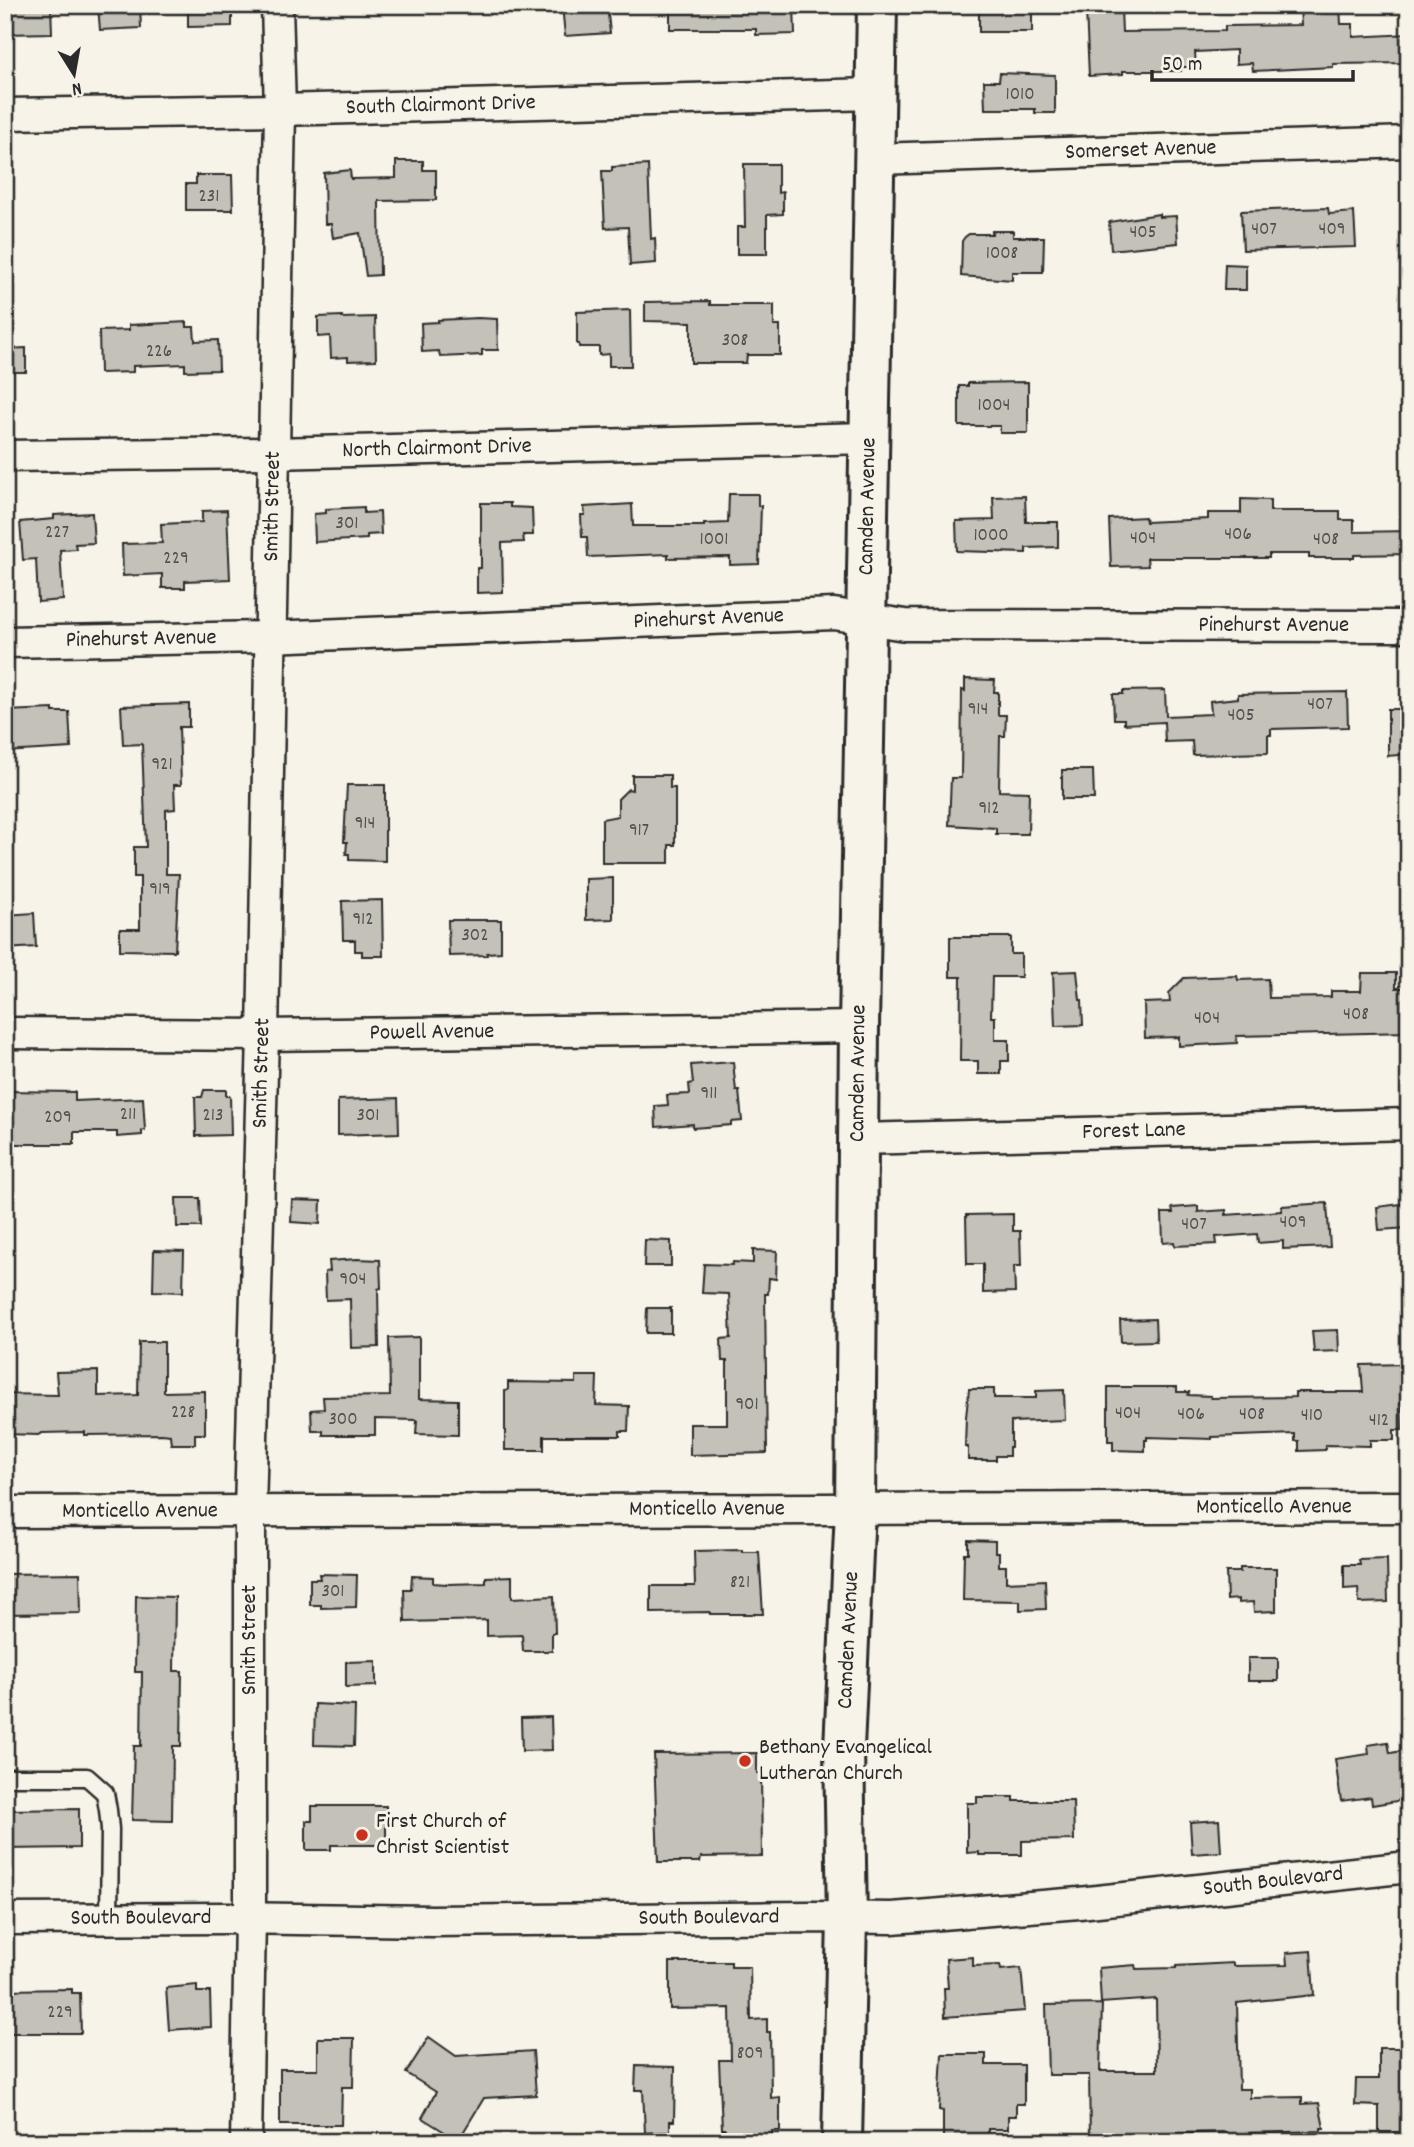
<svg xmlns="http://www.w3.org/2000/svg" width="1414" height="2147" font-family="Dekko,sans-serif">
  <rect width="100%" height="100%" fill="#f7f3e8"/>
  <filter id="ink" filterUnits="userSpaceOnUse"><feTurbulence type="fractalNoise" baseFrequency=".0143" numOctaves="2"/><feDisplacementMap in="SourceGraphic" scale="14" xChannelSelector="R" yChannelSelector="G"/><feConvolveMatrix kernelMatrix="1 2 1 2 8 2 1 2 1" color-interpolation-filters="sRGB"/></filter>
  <g filter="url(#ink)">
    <g fill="#c4c1b9" stroke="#2b2b2b" stroke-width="2">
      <path d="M5,5H51L52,33L5,34Z"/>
      <path d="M98,5H140L141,28L100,30Z"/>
      <path d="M188,5H232V26L188,27Z"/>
      <path d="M562,5H607L610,33L565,36Z"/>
      <path d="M670,5H794L795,34L756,35V29H670Z"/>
      <rect x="979" y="5" width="53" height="27"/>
      <path d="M1300,5H1340L1341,24H1353V37L1409,34V63L1333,64V67L1253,71L1252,63L1236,64V50L1195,52L1196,67H1181V71H1123V74L1089,76L1086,10L1121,9L1122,32L1225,31V26L1301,25Z"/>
      <path d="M1000,73L1055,75V113H1035V109H985L984,81H999Z"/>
      <path d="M396,161H423V170H436V200L379,201L380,275L366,276L360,233L333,238L331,224H325L324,173L350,170L351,179L396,178Z"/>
      <path d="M744,164H778V193L783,192V214L767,215V254H737V227H745Z"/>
      <path d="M648,165L651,239L655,238L656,263L630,265L628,227L605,228L602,171H612V167Z"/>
      <path d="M196,175H232L233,210H186V184H196Z"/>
      <path d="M1328,208L1329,214L1354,212L1356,247L1243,250L1241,211Z"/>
      <path d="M1159,214V217L1176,216L1178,243L1111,250L1109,222Z"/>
      <path d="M992,231H1013V237H1044L1043,272H1012V280L961,276L962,241L965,237L969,234H992Z"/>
      <path d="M1225,264L1246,265V290H1224Z"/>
      <path d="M710,301V305H774V326H780V355H747L746,363H691V322L645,321V302Z"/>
      <path d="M630,310L631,366H609V354L599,355V347H579V344H577V312Z"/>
      <path d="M342,316V318L375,317L376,360L348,361V357L331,358L330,336L318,337V317Z"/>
      <path d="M478,318L497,319L498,350H482V355L440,357L439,351L422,352L421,323L438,322V320Z"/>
      <path d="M187,322V327H194L195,341L218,340L219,370L185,371V364L133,366V372L100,373L99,331L129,330V325Z"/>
      <path d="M26,348V372H5V349Z"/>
      <path d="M1028,382V433H1000V426H959V386H968V383Z"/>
      <path d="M729,494H758V506H761L759,564L730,565V557L668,558V554L588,557L587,537H582L581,515H585L584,507L632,504L633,526H704V524L728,523Z"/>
      <path d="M1025,496L1026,522H1058V547L1026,548V553L957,551L956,521L994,520L993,497Z"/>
      <path d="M1241,499L1270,500V511H1340V520H1354V532L1409,531V554L1354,555V558H1309V554H1269V558H1147L1148,566L1111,567L1109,519L1145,517L1146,522L1208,519V513H1241Z"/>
      <path d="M481,503H510V507L532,508L533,535H523L524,542L502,543L503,592L477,593V568H481Z"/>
      <path d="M364,507V513L380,512L381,534L367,535V539L315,542L314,514L326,513V509Z"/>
      <path d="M227,510L230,579L185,581V588H162V574L123,576L122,544L162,543L161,524L202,522V511Z"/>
      <path d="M92,513L94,543L75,544L76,549L60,550L63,600L38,602L36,559L23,560L20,522L54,519V515Z"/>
      <path d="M965,679L995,680L994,692H998V715H1006L1005,736H1000L999,791L1029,792L1028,834H996V828L949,825L951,778H961L962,690L965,691Z"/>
      <path d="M1165,690L1166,716L1211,714L1210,701L1238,698V694L1347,692L1348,727L1271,729V735H1268V753L1193,755L1192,741L1165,742L1164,722L1124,724V719H1114L1113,694H1123V691Z"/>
      <path d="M189,704V727H179L181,785H174L175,809L166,810V874H179L175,951L120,950V929H140V877H134V847H146L142,744L123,745L121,706Z"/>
      <path d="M53,709V712H69L71,748L5,752V711Z"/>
      <path d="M1388,709H1409V754L1388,756Z"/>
      <path d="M1062,770H1093L1094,799H1062Z"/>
      <path d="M632,775H670V788H675V845H669V863H602V819L618,816V799L628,789L632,790Z"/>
      <path d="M347,785H385V861L349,860V854H346L347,842H344Z"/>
      <path d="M613,878V919L586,920V879Z"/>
      <path d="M382,900L383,956H362V951H355V940H343L342,901Z"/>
      <path d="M34,913L36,947L5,949V915Z"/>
      <path d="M448,920H501V952L487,953V955L449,956Z"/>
      <path d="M950,937H1011V954H1021V977H992L991,1017H995V1040H1009V1061H1001V1074H978V1061H960L961,977H950Z"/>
      <path d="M1077,971L1080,1000H1082L1083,1025L1055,1026L1053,972Z"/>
      <path d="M1362,973H1396V988H1409V1032L1236,1036L1237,1043L1179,1046V1037L1145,1038L1144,1003L1170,1002L1169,993L1184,978L1237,976L1238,980L1268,979L1269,998L1331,997V991H1361Z"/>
      <path d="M733,1062L736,1091H739L742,1121L731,1122V1125L693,1128V1124L656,1127L655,1106L668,1105L667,1095L690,1094L689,1084L693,1083L691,1065Z"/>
      <path d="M204,1090H226V1096H230L231,1135L196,1136L195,1097H202Z"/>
      <path d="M5,1091L75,1092V1101L143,1098L145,1130L142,1131V1135L117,1137V1132H74V1144H5Z"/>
      <path d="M398,1098L399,1133L338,1135V1100Z"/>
      <path d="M176,1198H200L201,1227H177Z"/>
      <path d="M292,1200L321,1201L320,1224L291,1222Z"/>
      <path d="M1327,1203L1330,1247L1283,1249V1241L1258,1243L1257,1234L1216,1237L1217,1244L1175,1246L1174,1242L1163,1243L1162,1213H1173L1172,1208L1198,1206V1212L1226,1210V1215L1282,1211V1206Z"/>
      <path d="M1409,1203V1228L1379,1230L1377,1207Z"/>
      <path d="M1013,1214V1231H1020L1021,1266H1014L1015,1292L983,1293V1264H967L966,1215Z"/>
      <path d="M645,1240L671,1241V1266H644Z"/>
      <path d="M154,1250L184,1251L183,1292L153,1291Z"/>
      <path d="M753,1250L777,1251L776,1279L769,1278L768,1294H765L767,1453L690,1455V1424H727V1361H722L721,1339L731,1338L729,1294L702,1293L704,1264L732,1265L733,1262L753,1263Z"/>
      <path d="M357,1259L380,1260L381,1288L378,1289L379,1347L351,1348L350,1299L326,1300L325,1272L330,1271L329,1261Z"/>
      <path d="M647,1308H671V1333H646Z"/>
      <path d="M1155,1319L1156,1341L1121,1342L1120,1320Z"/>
      <path d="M1338,1330L1339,1351L1314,1352L1312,1331Z"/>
      <path d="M419,1337V1399L458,1400V1435L416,1434L417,1420L375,1419V1435H323V1431H312L311,1410L324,1409L323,1397L390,1396L389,1338Z"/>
      <path d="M139,1342H164V1392L205,1391V1434H195V1444H171L170,1435L162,1434L85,1435V1432L42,1433L38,1435L5,1434V1394L58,1395L56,1372L98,1371V1396L138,1395Z"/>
      <path d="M1409,1364V1384H1401L1402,1430H1394V1440H1370V1446L1326,1445L1325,1450L1299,1451V1441H1295V1434L1212,1437V1439L1147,1437V1440H1145V1451L1113,1450V1441H1108V1387H1177V1392H1189L1188,1395L1211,1396V1398L1295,1397V1392H1363L1361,1365Z"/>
      <path d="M576,1376H597L596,1405L629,1406L628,1431H620V1436H544V1450H505V1391L508,1390V1382L576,1383Z"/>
      <path d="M969,1389H994V1398H1036V1391L1064,1390L1065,1420L1011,1422V1447H1009V1456H996V1460H968V1447H965L966,1417Z"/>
      <path d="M968,1540L995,1541V1552H999V1566H1006V1582L1045,1580L1046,1609L1020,1610V1601L963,1600L964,1553H968Z"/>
      <path d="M742,1550V1552H759L763,1614H710V1612L651,1613V1586H695L694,1551Z"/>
      <path d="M1387,1559L1388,1602L1359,1603L1358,1588L1344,1589V1565H1360L1359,1560Z"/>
      <path d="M1240,1568H1276V1611L1254,1612L1253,1602L1238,1603V1599L1227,1600L1226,1572H1240Z"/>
      <path d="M80,1573L81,1613L5,1614V1574Z"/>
      <path d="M319,1574L357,1575L356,1607L321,1608V1605H310V1579H320Z"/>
      <path d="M412,1576L433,1577V1583L447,1584L486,1583V1577L512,1576V1598L554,1596L555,1633H552V1651H523L522,1635L487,1636V1620L405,1622L404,1589H411Z"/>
      <path d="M136,1596L175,1597L174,1671H182L181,1746H173L172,1821L132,1820L134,1746H141L142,1672H135Z"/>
      <rect x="1248" y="1658" width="30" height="23"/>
      <path d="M376,1661V1686L346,1687V1662Z"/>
      <path d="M315,1704L355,1706L354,1746L314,1745Z"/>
      <path d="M551,1717L552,1750L522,1751L521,1718Z"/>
      <path d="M1388,1742L1390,1753L1409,1750V1799L1372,1805L1371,1797L1341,1801L1335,1759L1369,1754L1368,1745Z"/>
      <path d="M757,1753V1773H761L762,1856L701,1857L700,1862H658L654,1754Z"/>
      <path d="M977,1797H1014V1801H1073L1074,1840L1022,1841V1855H979V1852L967,1853V1803H977Z"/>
      <path d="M312,1806H386V1845H331V1850H306V1821H312Z"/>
      <path d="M79,1809V1848L5,1849V1810Z"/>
      <path d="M1219,1820L1221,1852L1192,1854L1190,1822Z"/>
      <path d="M1311,1951L1314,1995L1237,2003L1239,2089H1250V2098L1302,2097V2104L1319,2103L1324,2128H1321V2131L1251,2133V2136L1227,2137V2132L1131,2135V2137L1090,2138L1089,2075H1048L1046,2005L1102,2004L1100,2071H1157L1156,1999L1101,2003L1099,1968L1135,1965L1136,1969L1176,1968V1966L1233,1963V1966L1287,1965L1286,1953Z"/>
      <path d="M973,1957V1966L1000,1965L1001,1970L1021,1968L1025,2011L945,2017L944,1988H948L946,1959Z"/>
      <path d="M670,1962H731V1967H750L751,2020L767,2019V2032H770L771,2098L780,2097V2131H772V2142L725,2141V2129H722L719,2060H731L730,2008L670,2009Z"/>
      <path d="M197,1985V1992H210L211,2027L169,2030L166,1988Z"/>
      <path d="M72,1989V1993H80L81,2033H5V1990Z"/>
      <path d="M429,2037L456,2056L533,2051L536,2095L484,2098L461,2136L459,2135L456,2139L422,2118L436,2092L406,2073Z"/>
      <path d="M318,2038H354L353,2087H342L341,2125H280V2069H318Z"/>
      <path d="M1379,2048H1409L1408,2132H1379V2106L1355,2105L1356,2079H1379Z"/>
      <path d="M942,2054H986V2065H1024V2104H1016V2116H1008V2129H988V2140H943V2111L939,2110Z"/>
      <path d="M636,2066L675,2067L674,2121H670V2132L645,2133L643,2090H635Z"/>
    </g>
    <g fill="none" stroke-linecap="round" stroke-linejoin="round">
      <defs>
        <path id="lane" d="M5,1777H87L105,1793L108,1810L110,1829L109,1919"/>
        <g id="street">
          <path id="s1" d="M5,114L280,110L874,94"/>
          <path id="s2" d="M875,159L1409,142"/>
          <path id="s3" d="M5,456L274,453L869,438"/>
          <path id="s4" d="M5,642L269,637L834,614L905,625L1409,626"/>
          <path id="s5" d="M5,1033L263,1035L859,1027"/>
          <path id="s6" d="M859,1139L1409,1124"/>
          <path id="s7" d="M5,1512L1409,1507"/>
          <path id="s8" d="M5,1919L229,1918L433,1921L812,1917L892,1918L1079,1903L1409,1867"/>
          <path id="s9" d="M246,2142L250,1919V1511L263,1035L274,453L280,110L277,5"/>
        </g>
        <g id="secondary">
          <path id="s10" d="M842,2142L847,1918L844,1748L855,1509L859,1027L877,5"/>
        </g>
      </defs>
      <use href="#lane" stroke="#2b2b2b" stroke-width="21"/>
      <use href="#street" stroke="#2b2b2b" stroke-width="35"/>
      <use href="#secondary" stroke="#2b2b2b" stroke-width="44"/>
      <use href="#lane" stroke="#f7f3e8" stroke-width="16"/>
      <use href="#street" stroke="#f7f3e8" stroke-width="30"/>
      <use href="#secondary" stroke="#f7f3e8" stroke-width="38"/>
    </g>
  </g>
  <g fill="#c8321e" stroke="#f7f3e8" stroke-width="2.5">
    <circle cx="745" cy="1761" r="7"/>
    <circle cx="362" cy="1835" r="7"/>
  </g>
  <g text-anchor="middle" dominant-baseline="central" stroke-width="6" stroke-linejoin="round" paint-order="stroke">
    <g font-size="19" fill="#51504e">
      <text x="1020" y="95">1010</text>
      <text x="209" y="197">231</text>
      <text x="1264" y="230">407</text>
      <text x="1332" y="230">409</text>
      <text x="1143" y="233">405</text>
      <text x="1002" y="254">1008</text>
      <text x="735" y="341">308</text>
      <text x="159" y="352">226</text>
      <text x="994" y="406">1004</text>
      <text x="347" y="524">301</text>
      <text x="57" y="533">227</text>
      <text x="1238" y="535">406</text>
      <text x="991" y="536">1000</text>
      <text x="1143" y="539">404</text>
      <text x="714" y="540">1001</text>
      <text x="1326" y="540">408</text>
      <text x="176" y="559">229</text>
      <text x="1320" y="705">407</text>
      <text x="978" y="710">914</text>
      <text x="1241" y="716">405</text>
      <text x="162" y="765">921</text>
      <text x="989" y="809">912</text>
      <text x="365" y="824">914</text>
      <text x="639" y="831">917</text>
      <text x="160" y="890">919</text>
      <text x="363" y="920">912</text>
      <text x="475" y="936">302</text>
      <text x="1356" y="1015">408</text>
      <text x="1207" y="1019">404</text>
      <text x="709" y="1094">911</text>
      <text x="128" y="1115">211</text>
      <text x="213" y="1116">213</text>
      <text x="368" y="1116">301</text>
      <text x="58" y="1118">209</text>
      <text x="1293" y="1223">409</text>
      <text x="1194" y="1225">407</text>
      <text x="353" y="1280">904</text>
      <text x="747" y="1405">901</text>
      <text x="183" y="1413">228</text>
      <text x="1128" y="1414">404</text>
      <text x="1191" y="1415">406</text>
      <text x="1252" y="1415">408</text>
      <text x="1312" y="1416">410</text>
      <text x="343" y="1420">300</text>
      <text x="1379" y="1421">412</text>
      <text x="740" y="1583">821</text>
      <text x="333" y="1592">301</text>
      <text x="60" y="2013">229</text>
      <text x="750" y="2054">809</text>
    </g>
    <g font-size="23" fill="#2b2b2b" stroke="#f7f3e8">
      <text stroke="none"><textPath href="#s1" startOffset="436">South Clairmont Drive</textPath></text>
      <text stroke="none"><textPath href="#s2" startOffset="266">Somerset Avenue</textPath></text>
      <text stroke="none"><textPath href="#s3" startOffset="432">North Clairmont Drive</textPath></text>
      <text stroke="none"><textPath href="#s9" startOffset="1636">Smith Street</textPath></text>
      <text stroke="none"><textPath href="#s10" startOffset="1636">Camden Avenue</textPath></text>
      <text stroke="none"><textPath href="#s4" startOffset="704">Pinehurst Avenue</textPath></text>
      <text stroke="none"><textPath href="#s4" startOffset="1270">Pinehurst Avenue</textPath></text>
      <text stroke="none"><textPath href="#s4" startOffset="136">Pinehurst Avenue</textPath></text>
      <text stroke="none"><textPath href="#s5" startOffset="427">Powell Avenue</textPath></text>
      <text stroke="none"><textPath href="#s9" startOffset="1069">Smith Street</textPath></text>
      <text stroke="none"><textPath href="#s10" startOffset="1069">Camden Avenue</textPath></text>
      <text stroke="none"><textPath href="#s6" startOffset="275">Forest Lane</textPath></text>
      <text stroke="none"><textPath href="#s7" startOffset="1269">Monticello Avenue</textPath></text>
      <text stroke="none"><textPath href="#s7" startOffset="702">Monticello Avenue</textPath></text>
      <text stroke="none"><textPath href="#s7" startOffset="135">Monticello Avenue</textPath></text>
      <text transform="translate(250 1640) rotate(-90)">Smith Street</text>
      <text stroke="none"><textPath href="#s10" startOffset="502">Camden Avenue</textPath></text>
      <text stroke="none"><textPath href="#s8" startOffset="1270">South Boulevard</textPath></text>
      <text stroke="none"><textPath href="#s8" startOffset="136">South Boulevard</textPath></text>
      <text stroke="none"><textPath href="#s8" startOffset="704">South Boulevard</textPath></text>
    </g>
    <g font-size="23" fill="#2b2b2b" stroke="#f7f3e8" text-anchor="start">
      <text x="759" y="1748">Bethany Evangelical<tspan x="759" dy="26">Lutheran Church</tspan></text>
      <text x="376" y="1822">First Church of<tspan x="376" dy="26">Christ Scientist</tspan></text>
    </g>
  </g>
  <rect width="1414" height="2147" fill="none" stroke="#f7f3e8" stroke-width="28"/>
  <rect x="14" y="14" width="1386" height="2119" fill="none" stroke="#2b2b2b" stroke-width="2.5" filter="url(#ink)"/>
  <g transform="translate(74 74) rotate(169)" stroke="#f7f3e8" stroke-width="5" paint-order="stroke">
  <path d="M0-5L12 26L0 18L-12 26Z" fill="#2b2b2b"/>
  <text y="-10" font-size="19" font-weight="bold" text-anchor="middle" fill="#2b2b2b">N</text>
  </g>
  <path d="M1152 70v10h201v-10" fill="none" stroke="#2b2b2b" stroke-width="3.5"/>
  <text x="1162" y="70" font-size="21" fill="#2b2b2b" stroke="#f7f3e8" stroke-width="5" paint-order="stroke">50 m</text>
</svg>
